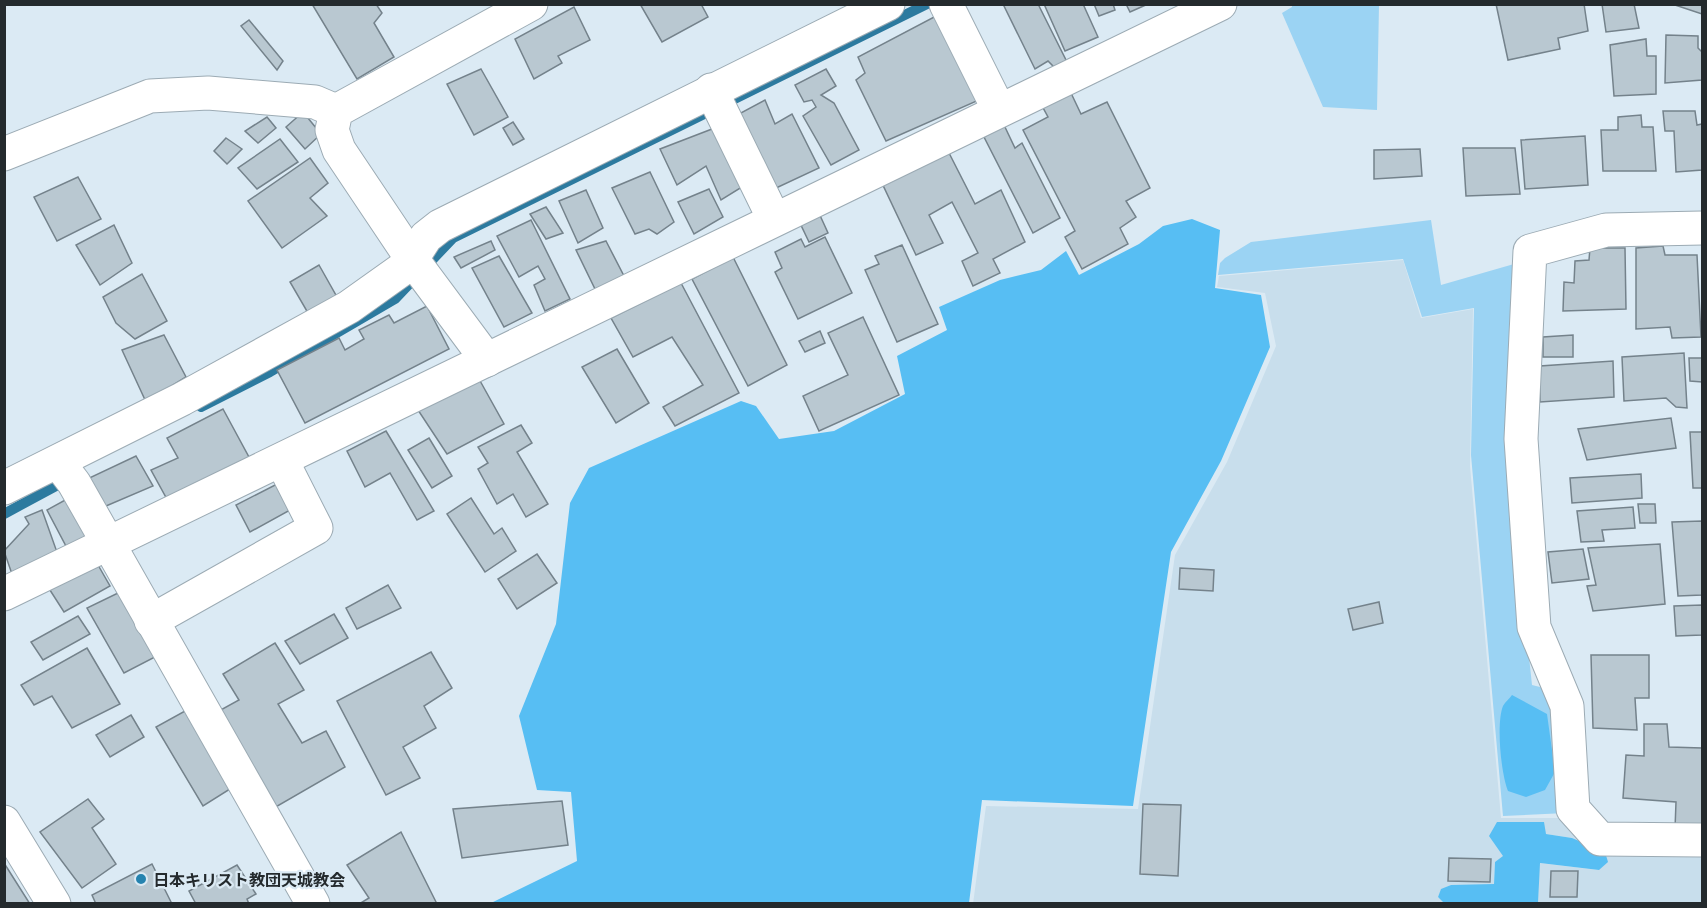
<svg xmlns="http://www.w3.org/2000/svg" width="1707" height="908" font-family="Commissioner,'Noto Sans JP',sans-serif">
  <rect width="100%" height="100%" fill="#dbeaf4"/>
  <path fill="#c8deec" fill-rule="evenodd" d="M1403,260L1421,318L1473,309L1470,466L1501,818H1558L1598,846L1702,847V903H1538L1539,863L1599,870L1586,846L1572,838L1546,834L1495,862L1494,885H1451L1441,890L1438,897L1444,903L973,904L986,806L1138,809L1175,555L1227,462L1276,346L1265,293L1217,287L1219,276ZM1181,568L1214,570L1213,591L1180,589ZM1378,602L1383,623L1353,630L1348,609ZM1449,859H1491L1490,881H1448ZM1551,871H1577V897H1550Z"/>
  <g fill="#9bd3f3">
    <path d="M1292,5H1379L1377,110L1323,107L1282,13L1292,7Z"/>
    <path d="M1431,220L1441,285L1514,264L1519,563L1532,685L1544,688L1553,717L1566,813L1503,816L1471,455L1474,308L1422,317L1403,259L1218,275L1220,263L1225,258L1251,242Z"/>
  </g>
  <g fill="#57bef3">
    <path d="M1192,219L1220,230L1215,288L1261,295L1270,347L1221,461L1171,552L1133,806L982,800L969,903H491L577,861L571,792L537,790L519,716L556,624L570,503L589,468L741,401L756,406L779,439L834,431L905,394L897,356L947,330L939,307L1000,280L1041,270L1066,251L1079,275L1139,244L1163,226Z"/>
    <path d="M1512,695L1547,714L1555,772L1545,790L1526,797L1508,791C1501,774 1496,723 1503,706C1505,702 1510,698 1512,695Z"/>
    <path d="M1497,822H1544L1546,834L1572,838L1605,852L1608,862L1599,870L1540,863L1538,903H1444L1438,897L1441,889L1451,885L1494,884L1495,862L1503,856L1489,836Z"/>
  </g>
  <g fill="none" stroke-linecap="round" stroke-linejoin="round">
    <g stroke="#2c7a9f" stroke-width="10">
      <path d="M201,407L270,372L395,299L453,238L927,4"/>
      <path d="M4,514L67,480"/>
    </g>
  </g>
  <g fill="#b9c8d1" stroke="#74828b" stroke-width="1.5">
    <path d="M312,4H376L382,13L374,23L394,57L357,79Z"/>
    <path d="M640,4H701L708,17L662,42Z"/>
    <path d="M1003,4H1038L1067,62L1055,68L1048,61L1035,69Z"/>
    <path d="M1044,4H1083L1098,37L1065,51Z"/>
    <path d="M1094,4H1113L1115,10L1099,16Z"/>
    <path d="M1126,4H1148L1130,12Z"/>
    <path d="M1496,4H1584L1588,31L1558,38L1560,49L1508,60Z"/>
    <path d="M1602,4H1634L1639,28L1606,32Z"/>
    <path d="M1672,4H1702V14Z"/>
    <path d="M574,7L590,40L558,56L562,63L534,79L515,39Z"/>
    <path d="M936,16L979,100L886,141L856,80L865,73L858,57Z"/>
    <path d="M249,20L283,61L277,70L241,26Z"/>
    <path d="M1666,35L1698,36V48L1702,52V80L1665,83Z"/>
    <path d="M1646,39L1647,56H1656V94L1614,96L1610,45Z"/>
    <path d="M481,69L508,117L474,135L447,84Z"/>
    <path d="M826,69L836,86L821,95L834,103L859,150L831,165L803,116L816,107L812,100L804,102L795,85Z"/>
    <path d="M1070,91L1081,114L1107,102L1150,188L1126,201L1136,217L1120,228L1128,244L1082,269L1065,237L1075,231L1023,130L1048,117L1041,104Z"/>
    <path d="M765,100L775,124L792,114L819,168L774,189L737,115Z"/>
    <path d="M1663,111H1695L1697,125L1702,124V170L1676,172L1674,131H1665Z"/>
    <path d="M303,112L321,134L305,149L286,127Z"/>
    <path d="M1641,115L1642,127H1653L1656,171H1603L1601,130H1618V117Z"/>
    <path d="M267,117L276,128L258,143L245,131Z"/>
    <path d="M513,122L524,139L513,145L503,128Z"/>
    <path d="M1004,125L1015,148L1022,143L1060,218L1033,233L984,137Z"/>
    <path d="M712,129L742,187L721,200L706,166L677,185L660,149Z"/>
    <path d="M1585,136L1588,185L1525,189L1521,140Z"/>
    <path d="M226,138L242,149L227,164L214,151Z"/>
    <path d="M280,139L298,162L257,189L238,168Z"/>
    <path d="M1463,148H1515L1520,194L1466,196Z"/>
    <path d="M947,149L975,204L1001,190L1025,242L993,259L1000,273L973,286L962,261L978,253L952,202L929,215L943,243L916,255L881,181Z"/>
    <path d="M1420,149L1422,176L1374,179V150Z"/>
    <path d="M310,158L328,183L310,198L327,216L282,248L248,201Z"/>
    <path d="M650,172L674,222L657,234L649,229L635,234L612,188Z"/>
    <path d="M78,177L101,219L57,241L34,197Z"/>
    <path d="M709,189L723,217L694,234L678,202Z"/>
    <path d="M586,190L603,228L578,243L559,201Z"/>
    <path d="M546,207L563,233L546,239L530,214Z"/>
    <path d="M818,211L828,233L809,242L799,221Z"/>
    <path d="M531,220L570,299L545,311L534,285L545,279L538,266L519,277L497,236Z"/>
    <path d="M114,225L132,263L100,285L76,245Z"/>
    <path d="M825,237L852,293L798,319L775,272L782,268L775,252L801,239L805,247Z"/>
    <path d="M491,241L495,250L461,268L454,257Z"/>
    <path d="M606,241L625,278L596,291L576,250Z"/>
    <path d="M902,245L938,324L897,342L865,270L879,264L875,256Z"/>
    <path d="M1663,246L1665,255H1697L1701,337L1672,338L1670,327L1636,329V248Z"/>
    <path d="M1590,248H1625L1626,309L1563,311L1564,282L1574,283L1575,261L1589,260Z"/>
    <path d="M499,256L532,313L504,327L472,268Z"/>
    <path d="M733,257L787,365L748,386L692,279Z"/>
    <path d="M319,265L337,297L308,313L290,282Z"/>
    <path d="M142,274L167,321L135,339L116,323L103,297Z"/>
    <path d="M681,283L739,393L675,426L663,407L703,385L672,337L633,357L611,318Z"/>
    <path d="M427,306L449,349L305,423L277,370L339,338L345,350L364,339L359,330L389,315L394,323Z"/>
    <path d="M863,317L899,395L819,431L803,396L848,375L828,333Z"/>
    <path d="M820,331L825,343L805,352L799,341Z"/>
    <path d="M164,335L186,377L146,402L122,350Z"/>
    <path d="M1573,335V357H1543V337Z"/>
    <path d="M617,349L649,403L616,423L582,367Z"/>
    <path d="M1684,353L1687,408L1676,407L1666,398L1624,401L1622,357Z"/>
    <path d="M1689,358H1702V382L1690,381Z"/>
    <path d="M1613,361L1614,397L1540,402V366Z"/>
    <path d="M479,379L504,424L447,454L418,410Z"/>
    <path d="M223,409L250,459L168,501L151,470L178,458L167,438Z"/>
    <path d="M1671,418L1676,448L1587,460L1578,429Z"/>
    <path d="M521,425L532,443L517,452L548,504L526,517L513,494L497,504L478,469L488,463L478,447Z"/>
    <path d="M386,431L434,511L417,520L390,473L365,487L347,451Z"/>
    <path d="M1690,432H1702V488H1693Z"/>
    <path d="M429,438L452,476L432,488L408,450Z"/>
    <path d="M136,456L153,486L99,509L85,480Z"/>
    <path d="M1641,474L1642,498L1572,503L1570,478Z"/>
    <path d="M279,483L292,509L250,532L236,505Z"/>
    <path d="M471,498L494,534L502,528L516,551L485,572L447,514Z"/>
    <path d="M67,499L88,538L67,548L47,510Z"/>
    <path d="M1638,504H1655L1656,523H1640Z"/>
    <path d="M1633,507L1635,528L1602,530L1604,541L1581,542L1577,511Z"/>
    <path d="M42,510L58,555L13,577L4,551L29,524L25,517Z"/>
    <path d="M1702,521V595L1678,596L1672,522Z"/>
    <path d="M1660,544L1665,604L1593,611L1587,586L1596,585L1588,548Z"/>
    <path d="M1583,549L1589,579L1552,583L1548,552Z"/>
    <path d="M537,554L557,583L517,609L498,579Z"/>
    <path d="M98,565L110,586L64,612L48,587Z"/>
    <path d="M1180,568L1214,570L1213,591L1179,589Z"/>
    <path d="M388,585L401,608L357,629L346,608Z"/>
    <path d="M118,593L155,657L124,673L87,608Z"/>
    <path d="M1379,602L1383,623L1353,630L1348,609Z"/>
    <path d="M1702,605V635L1676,636L1674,606Z"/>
    <path d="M334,614L348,638L300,664L285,641Z"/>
    <path d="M78,616L90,634L43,660L31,642Z"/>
    <path d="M275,643L304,690L278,704L302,743L326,731L345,767L274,808L217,712L239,700L223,674Z"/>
    <path d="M87,648L120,704L72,728L52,696L34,705L21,685Z"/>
    <path d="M431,652L452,688L424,706L436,728L403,747L420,778L386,795L337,701Z"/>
    <path d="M1591,655H1649V698H1635L1637,730L1593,728Z"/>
    <path d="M185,711L230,789L203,806L156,727Z"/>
    <path d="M131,715L144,737L110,757L96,735Z"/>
    <path d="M1644,724H1667L1669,747L1702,748V828L1675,829L1676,802L1623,798L1626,755L1644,756Z"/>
    <path d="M88,799L104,819L92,828L116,864L82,888L40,832Z"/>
    <path d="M562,801L568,845L462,858L453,809Z"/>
    <path d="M1143,804L1181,805L1178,876L1140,874Z"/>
    <path d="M401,832L437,904H359L369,898L347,865Z"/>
    <path d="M1449,858L1491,859L1490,882L1448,881Z"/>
    <path d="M4,863L30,904H4Z"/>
    <path d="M152,864L172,904H96L92,895Z"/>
    <path d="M237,865L256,894L247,899L249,904H196L189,891Z"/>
    <path d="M1551,871H1578L1577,897H1550Z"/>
  </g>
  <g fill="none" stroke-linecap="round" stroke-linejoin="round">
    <defs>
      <g id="street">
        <path d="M946,4L999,110"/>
        <path d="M711,90L774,219"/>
        <path d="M4,154L150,96L208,93L315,102L336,111"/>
        <path d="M1702,228L1606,230L1530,251L1521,439L1534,627L1567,706L1573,809L1600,839L1702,840"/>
        <path d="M487,360L412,259L339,150L332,130L336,111L531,4"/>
        <path d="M58,462L74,483L313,904"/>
        <path d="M4,488L182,399L349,307L408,265L426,237L440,226L888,4"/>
        <path d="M4,594L1220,4"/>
        <path d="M151,621L316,528L282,461"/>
      </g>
      <path id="secondary" d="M4,822L54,904"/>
    </defs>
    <use href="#street" stroke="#9cabb4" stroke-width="35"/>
    <use href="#secondary" stroke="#9cabb4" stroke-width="35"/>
    <use href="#street" stroke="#fff" stroke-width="33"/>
    <use href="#secondary" stroke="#fff" stroke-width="33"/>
  </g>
  <circle fill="#2583af" stroke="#dbeaf4" stroke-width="2" cx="141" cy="879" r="6"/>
  <g text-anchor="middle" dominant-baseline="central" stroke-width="4.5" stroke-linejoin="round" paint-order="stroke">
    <g font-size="16" font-weight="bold" fill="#242a2d" stroke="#dbeaf4" text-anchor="start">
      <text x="153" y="879">日本キリスト教団天城教会</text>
    </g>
  </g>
  <rect width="1707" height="908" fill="none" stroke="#242a2d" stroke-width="12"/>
</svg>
